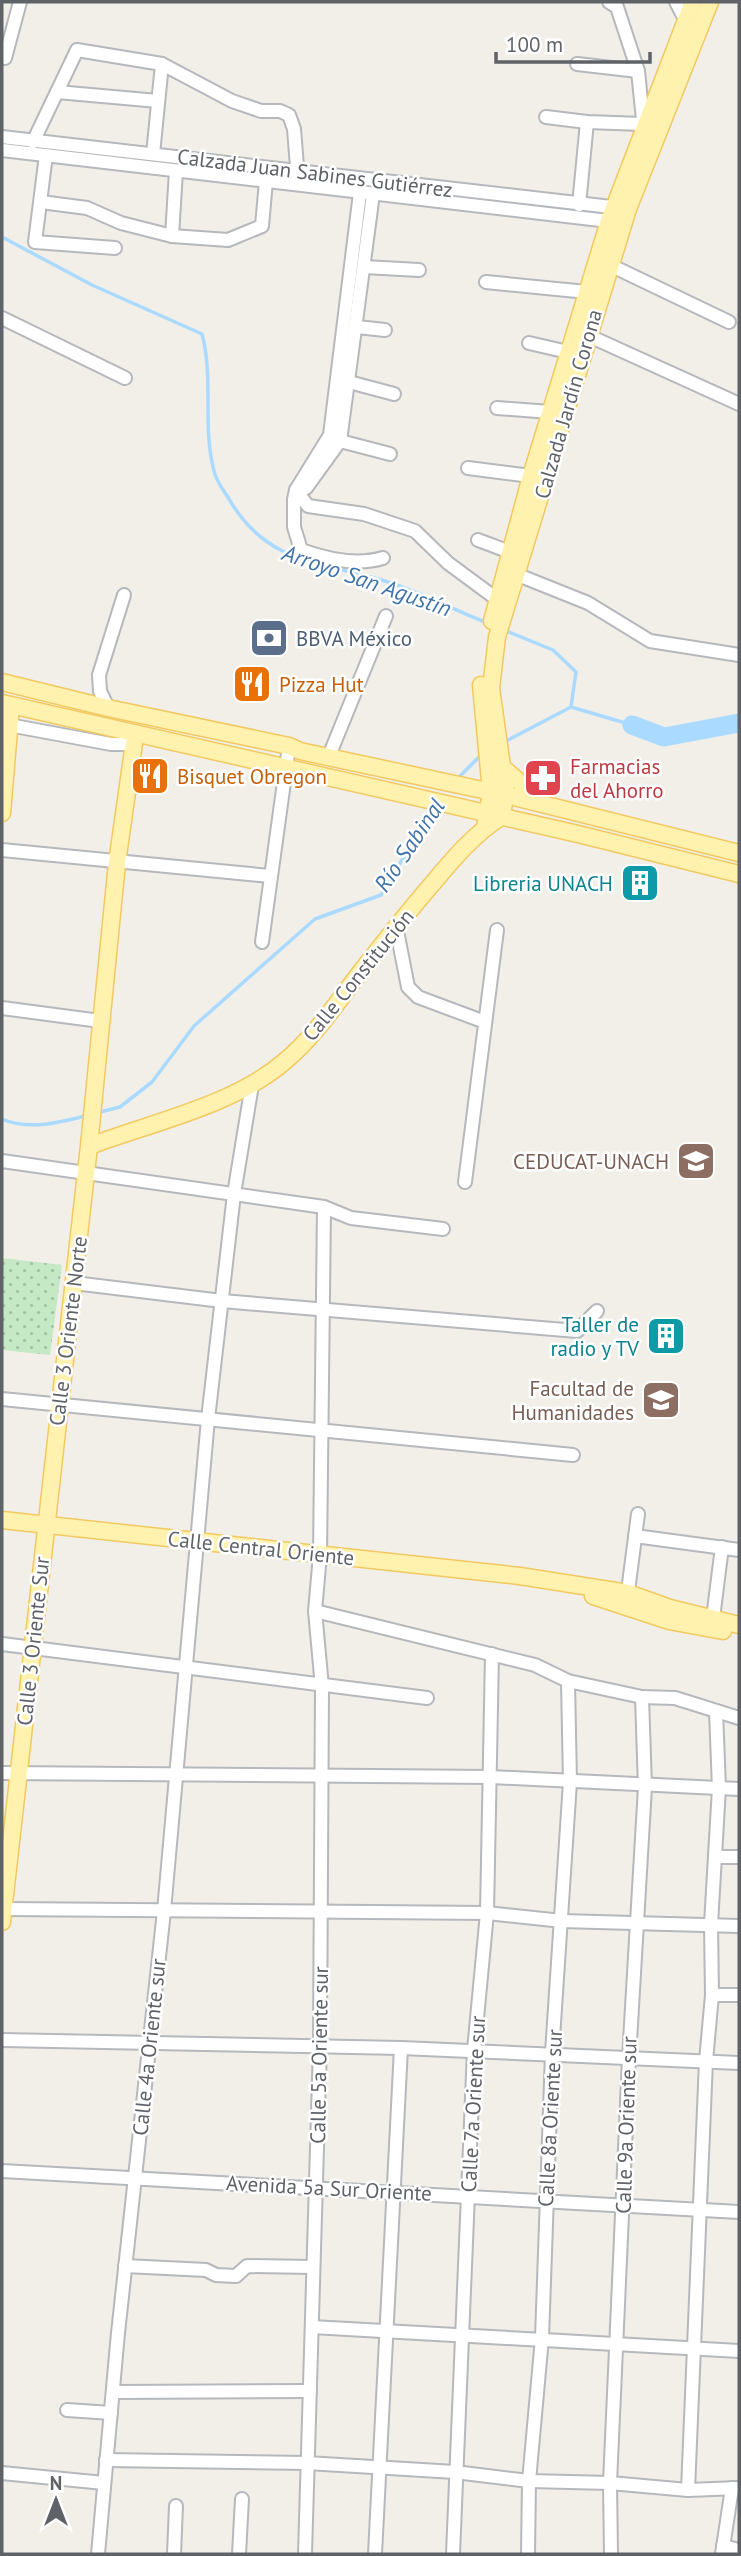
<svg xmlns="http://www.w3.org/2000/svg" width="741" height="2556" font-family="'PT Sans',sans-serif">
  <defs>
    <pattern id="park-dots" width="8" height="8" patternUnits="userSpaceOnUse" patternTransform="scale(1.75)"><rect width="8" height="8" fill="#c5e8c5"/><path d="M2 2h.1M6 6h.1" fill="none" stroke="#a3c0a4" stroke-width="1.8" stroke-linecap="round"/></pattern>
  </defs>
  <rect width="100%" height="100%" fill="#f1efe8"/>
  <path fill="url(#park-dots)" d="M2,1258L62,1265L50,1355L2,1350Z"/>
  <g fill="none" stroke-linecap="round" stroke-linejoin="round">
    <g stroke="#aadaff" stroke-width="3.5">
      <path d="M2,237L92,285L202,334C214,379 202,426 214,471C216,481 224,491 229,499C268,566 322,561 388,582C422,593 454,610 487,623"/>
      <path d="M504,630L553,650L576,672L571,707"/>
      <path d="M504,742L571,707L632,725"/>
      <path d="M458,778L482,754"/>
      <path d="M96,1113L120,1107L152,1082L194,1026L315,919L381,895L435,805"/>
      <path d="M2,1119C29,1131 62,1122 89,1115"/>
    </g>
    <path stroke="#aadaff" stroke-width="19" d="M632,725L664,737L739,723"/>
    <defs>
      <g id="minor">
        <path d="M609,2L617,7L638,71L644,130"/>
        <path d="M676,2L686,21"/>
        <path d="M5,58L20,2"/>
        <path d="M577,64L638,71"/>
        <path d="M57,92L158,101"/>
        <path d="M546,117L587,122L642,124"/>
        <path d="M2,137L620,208"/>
        <path d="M33,142L77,50L162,64L232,101L261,111H280L289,115L294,129L298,179"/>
        <path d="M2,150L617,222"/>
        <path d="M153,154L162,64"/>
        <path d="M46,155L35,242L115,248"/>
        <path d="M360,193L330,435L296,490L294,499V527L301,550C326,559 356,566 383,558"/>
        <path d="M41,202L87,208L121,223L172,236L228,240L262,226L266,181"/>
        <path d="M579,205L587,122"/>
        <path d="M172,236L176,171"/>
        <path d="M610,265L729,322"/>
        <path d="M364,267L419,270"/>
        <path d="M486,282L587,292"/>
        <path d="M2,318L125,378"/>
        <path d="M357,327L385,330"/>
        <path d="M587,335L739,404"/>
        <path d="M529,343L568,352"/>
        <path d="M349,382L394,394"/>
        <path d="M497,408L550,412"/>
        <path d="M340,441L390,454"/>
        <path d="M468,468L531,476"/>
        <path d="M306,488L340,441L373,194"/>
        <path d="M296,490L308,506L364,514L415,531L448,563L498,600"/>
        <path d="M478,540L510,552"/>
        <path d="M518,575L588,603L650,641L739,655"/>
        <path d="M108,708L100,691L99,675L124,595"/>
        <path d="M9,725L111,744H126L135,736"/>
        <path d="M329,756L386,616"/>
        <path d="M2,850L270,876"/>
        <path d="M396,926L408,987L418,997L485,1022"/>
        <path d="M262,942L289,746"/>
        <path d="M2,1008L100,1021"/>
        <path d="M2,1161L324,1207L351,1218L443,1229"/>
        <path d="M465,1182L497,930"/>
        <path d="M74,1283L222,1301L577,1331L597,1311"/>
        <path d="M2,1399L573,1455"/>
        <path d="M635,1536L739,1550"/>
        <path d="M627,1599L638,1514"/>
        <path d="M315,1611L535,1665L568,1681L642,1697L675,1698L739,1718"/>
        <path d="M712,1626L722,1547"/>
        <path d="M2,1644L427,1698"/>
        <path d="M2,1773L491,1777L739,1789"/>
        <path d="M716,1857H739"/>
        <path d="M2,1909L487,1913L562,1921L739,1926"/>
        <path d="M712,1995H739"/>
        <path d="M2,2040L401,2048L739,2063"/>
        <path d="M2,2171L739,2212"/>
        <path d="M125,2266L206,2270L216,2275L236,2276L247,2266L313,2267"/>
        <path d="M312,2327L739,2351"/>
        <path d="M113,2392L310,2391"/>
        <path d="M67,2410L111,2413"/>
        <path d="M106,2460L307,2463L455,2472L529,2481L610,2483L688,2490L739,2488"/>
        <path d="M2,2473L104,2483"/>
        <path d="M688,2490L706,2061L712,1995L711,1924L719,1788L716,1711"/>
        <path d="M723,2546L739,2550"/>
        <path d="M98,2554L118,2333L164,1911L208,1419L234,1194L252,1085"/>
        <path d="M174,2554L176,2506"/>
        <path d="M239,2554L242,2499"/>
        <path d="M305,2554L320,2046L322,1687L315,1611L320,1555L324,1207"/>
        <path d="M375,2554L401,2048"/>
        <path d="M453,2554L474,2050L487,1913L492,1654"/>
        <path d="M528,2554L529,2481L542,2338L552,2053L570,1782L568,1681"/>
        <path d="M611,2554L610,2483L629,2058L645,1787L642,1697"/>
        <path d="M722,2554L732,2488"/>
      </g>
      <g id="major">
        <path d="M492,621L531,476L609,221L693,2"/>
        <path d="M2,682L108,708L289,746L300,751L506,795L739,853"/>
        <path d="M481,685L491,792L485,827"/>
        <path d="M2,703L578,834L739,874"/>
        <path d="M502,767L541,801"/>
        <path d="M2,813L11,706"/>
        <path d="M95,1144C155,1122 235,1104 284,1062C313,1038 333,1008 356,978C381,946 406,914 433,883C453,859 474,834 501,817L506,795L491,688L497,637L628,209L710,2"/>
        <path d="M2,1520L520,1576L628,1593L670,1608L739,1625"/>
        <path d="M593,1596L669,1621L723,1631"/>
        <path d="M2,1922L89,1146L117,863L135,736"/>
      </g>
    </defs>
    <use href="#minor" stroke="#b5b8bc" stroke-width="16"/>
    <use href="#major" stroke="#f2c960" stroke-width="19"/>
    <use href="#minor" stroke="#fff" stroke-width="12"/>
    <use href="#major" stroke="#fff2af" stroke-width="16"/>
  </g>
  <defs>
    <symbol id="bank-square" viewBox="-11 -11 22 22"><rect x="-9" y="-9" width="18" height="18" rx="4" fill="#5c6f8a" stroke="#fff"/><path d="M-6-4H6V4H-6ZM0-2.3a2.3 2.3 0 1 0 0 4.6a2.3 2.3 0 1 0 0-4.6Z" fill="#fff"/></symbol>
    <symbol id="restaurant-square" viewBox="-11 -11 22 22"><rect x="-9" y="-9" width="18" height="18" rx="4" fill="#e8710a" stroke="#fff"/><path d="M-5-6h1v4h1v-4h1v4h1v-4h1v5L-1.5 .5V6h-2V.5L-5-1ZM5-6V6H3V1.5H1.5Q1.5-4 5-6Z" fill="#fff"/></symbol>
    <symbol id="pharmacy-square" viewBox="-11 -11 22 22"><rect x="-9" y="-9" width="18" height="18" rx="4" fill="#e0444e" stroke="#fff"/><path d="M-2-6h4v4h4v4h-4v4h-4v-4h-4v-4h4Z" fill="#fff"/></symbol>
    <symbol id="building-square" viewBox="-11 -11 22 22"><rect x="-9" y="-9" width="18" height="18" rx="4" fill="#0f9aa8" stroke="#fff"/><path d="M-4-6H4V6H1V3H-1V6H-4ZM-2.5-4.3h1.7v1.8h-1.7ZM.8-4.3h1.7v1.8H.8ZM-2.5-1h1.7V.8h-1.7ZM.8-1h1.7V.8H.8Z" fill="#fff"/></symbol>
    <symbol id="university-square" viewBox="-11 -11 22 22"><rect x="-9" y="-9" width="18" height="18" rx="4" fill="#8d6e63" stroke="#fff"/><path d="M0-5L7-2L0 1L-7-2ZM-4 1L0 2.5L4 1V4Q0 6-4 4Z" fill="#fff"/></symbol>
    <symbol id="school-square" viewBox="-11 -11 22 22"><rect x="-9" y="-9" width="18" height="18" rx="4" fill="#8d6e63" stroke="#fff"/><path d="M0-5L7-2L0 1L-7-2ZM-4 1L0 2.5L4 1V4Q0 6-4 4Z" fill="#fff"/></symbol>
  </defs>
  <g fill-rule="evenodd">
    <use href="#bank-square" x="247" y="616" width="44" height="44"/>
    <use href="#restaurant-square" x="230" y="662" width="44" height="44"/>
    <use href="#restaurant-square" x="128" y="754" width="44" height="44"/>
    <use href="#pharmacy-square" x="521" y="756" width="44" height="44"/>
    <use href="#building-square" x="618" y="861" width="44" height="44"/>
    <use href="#university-square" x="674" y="1139" width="44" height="44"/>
    <use href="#building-square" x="644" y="1314" width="44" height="44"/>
    <use href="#school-square" x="639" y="1378" width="44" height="44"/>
  </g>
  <g text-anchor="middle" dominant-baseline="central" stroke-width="5" stroke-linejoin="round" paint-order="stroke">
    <g font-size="21" fill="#5f6368" stroke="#fff">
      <text transform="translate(315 173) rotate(7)">Calzada Juan Sabines Gutiérrez</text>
      <text transform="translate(568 404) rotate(-74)">Calzada Jardín Corona</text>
      <text transform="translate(358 975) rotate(-51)">Calle Constitución</text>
      <text transform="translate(68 1331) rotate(-83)">Calle 3 Oriente Norte</text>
      <text transform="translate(261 1548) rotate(6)">Calle Central Oriente</text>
      <text transform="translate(33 1641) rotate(-84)">Calle 3 Oriente Sur</text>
      <text transform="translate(149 2047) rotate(-84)">Calle 4a Oriente sur</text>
      <text transform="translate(319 2055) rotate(-89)">Calle 5a Oriente sur</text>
      <text transform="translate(473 2104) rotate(-87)">Calle 7a Oriente sur</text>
      <text transform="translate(550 2118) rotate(-87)">Calle 8a Oriente sur</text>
      <text transform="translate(626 2125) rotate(-88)">Calle 9a Oriente sur</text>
      <text transform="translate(329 2188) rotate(3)">Avenida 5a Sur Oriente</text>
    </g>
    <g font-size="21" fill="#4e5e75" stroke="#fff" text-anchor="start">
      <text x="296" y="638">BBVA México</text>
    </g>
    <g font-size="21" fill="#c56008" stroke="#fff" text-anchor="start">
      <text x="279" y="684">Pizza Hut</text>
      <text x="177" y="776">Bisquet Obregon</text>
    </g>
    <g font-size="21" fill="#be3a42" stroke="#fff" text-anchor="start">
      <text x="570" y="766">Farmacias<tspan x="570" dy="24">del Ahorro</tspan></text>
    </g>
    <g font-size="21" fill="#0d838f" stroke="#fff" text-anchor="end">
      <text x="613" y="883">Libreria UNACH</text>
      <text x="639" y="1324">Taller de<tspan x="639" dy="24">radio y TV</tspan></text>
    </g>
    <g font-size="21" fill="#785e54" stroke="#fff" text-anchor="end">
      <text x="669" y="1161">CEDUCAT-UNACH</text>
      <text x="634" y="1388">Facultad de<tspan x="634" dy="24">Humanidades</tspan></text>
    </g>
    <g font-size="23" font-style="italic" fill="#4174aa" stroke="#fff">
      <text transform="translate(367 580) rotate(19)">Arroyo San Agustín</text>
      <text transform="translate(409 845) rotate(-56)">Río Sabinal</text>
    </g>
  </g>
  <rect width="741" height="2556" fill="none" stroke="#5f6368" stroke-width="7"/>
  <g transform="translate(56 2500)" stroke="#ffffff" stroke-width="5" paint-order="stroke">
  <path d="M0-5L12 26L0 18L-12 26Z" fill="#5f6368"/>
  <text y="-10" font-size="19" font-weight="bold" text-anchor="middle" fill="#5f6368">N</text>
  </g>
  <path d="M496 52v10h154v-10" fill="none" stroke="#5f6368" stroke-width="3.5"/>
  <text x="506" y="52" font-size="21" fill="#5f6368" stroke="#ffffff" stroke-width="5" paint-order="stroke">100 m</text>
</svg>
